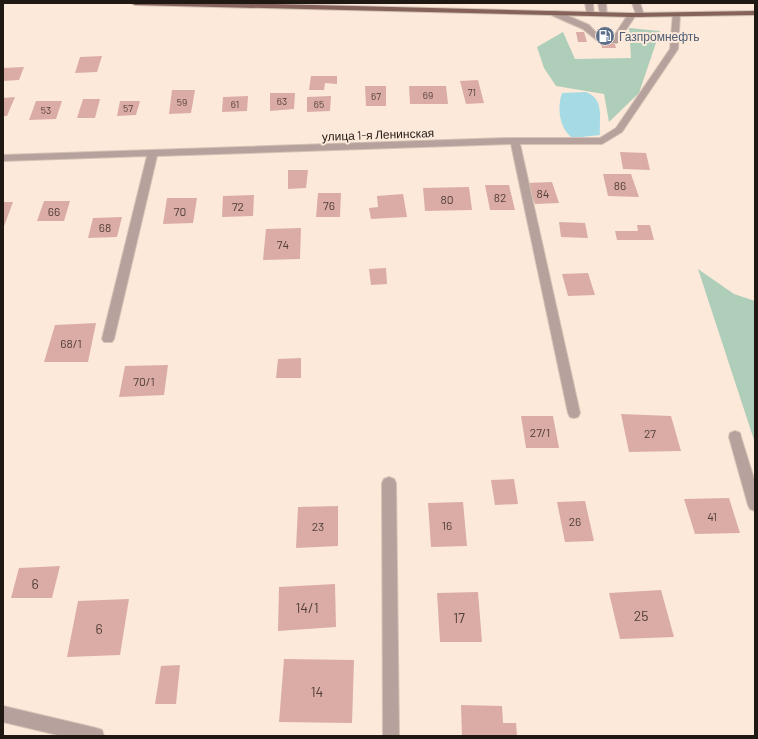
<svg xmlns="http://www.w3.org/2000/svg" width="758" height="739" font-family="Barlow,sans-serif">
  <rect width="100%" height="100%" fill="#fce9da"/>
  <g fill="#afceba">
    <path d="M629,28L660,31L639,93L609,122L604,94L556,86L544,68L537,47L563,32L575,59L631,58Z"/>
    <path d="M698,269L734,294L755,301V443Z"/>
  </g>
  <path fill="#a6dae4" d="M586,92C605,99 599,119 600,135L572,138C559,127 557,108 562,93Z"/>
  <g fill="#dbaca6">
    <path d="M597,31H611L616,48H602Z"/>
    <path d="M576,32H584L587,42H578Z"/>
    <path d="M102,56L97,72L75,73L80,57Z"/>
    <path d="M24,67L19,80L3,81V68Z"/>
    <path d="M311,76H337V84L325,83L324,90H309Z"/>
    <path d="M478,80L484,103L466,104L460,81Z"/>
    <path d="M365,86H386V106H366Z"/>
    <path d="M409,86H446L448,104H410Z"/>
    <path d="M172,90H195L191,113L169,114Z"/>
    <path d="M270,93H295L294,109L270,111Z"/>
    <path d="M248,96L247,111L222,112L223,97Z"/>
    <path d="M331,96L330,111L307,112V97Z"/>
    <path d="M15,97L7,116H3V98Z"/>
    <path d="M83,99H100L95,118H77Z"/>
    <path d="M36,101H62L56,119L29,120Z"/>
    <path d="M120,101H140L136,115L117,116Z"/>
    <path d="M620,152L646,153L650,170L623,169Z"/>
    <path d="M288,170H308L306,188L288,189Z"/>
    <path d="M603,174H631L639,197L608,196Z"/>
    <path d="M552,182L559,203L535,204L527,183Z"/>
    <path d="M485,185H509L515,210H490Z"/>
    <path d="M469,187L472,210L425,211L423,188Z"/>
    <path d="M318,193H341L340,217H316Z"/>
    <path d="M403,194L407,217L371,219L369,208L378,207L377,196Z"/>
    <path d="M254,195L253,216L222,217L223,196Z"/>
    <path d="M167,198H197L193,223L163,224Z"/>
    <path d="M44,201H70L64,221H37Z"/>
    <path d="M3,202H13L3,229Z"/>
    <path d="M122,217L117,237L88,238L93,218Z"/>
    <path d="M559,222L585,223L588,238L561,237Z"/>
    <path d="M637,225H650L654,240H617L615,231H638Z"/>
    <path d="M301,228L300,259L263,260L266,229Z"/>
    <path d="M386,268L387,284L371,285L369,269Z"/>
    <path d="M588,273L595,295L568,296L562,274Z"/>
    <path d="M96,323L88,362H44L55,325Z"/>
    <path d="M301,358V378H276L278,359Z"/>
    <path d="M168,365L164,395L119,397L125,366Z"/>
    <path d="M621,414L671,416L681,451L629,452Z"/>
    <path d="M521,416H553L559,448H526Z"/>
    <path d="M514,479L518,504L495,505L491,480Z"/>
    <path d="M729,498L740,533L695,534L684,499Z"/>
    <path d="M585,501L594,541L565,542L557,502Z"/>
    <path d="M463,502L467,546L431,547L428,503Z"/>
    <path d="M338,506V546L296,548L298,507Z"/>
    <path d="M60,566L52,598H11L19,568Z"/>
    <path d="M335,584L336,627L278,631L279,587Z"/>
    <path d="M661,590L674,637L620,639L609,593Z"/>
    <path d="M478,592L482,642H440L437,593Z"/>
    <path d="M129,599L120,655L67,657L78,601Z"/>
    <path d="M284,659L354,660L352,723L279,722Z"/>
    <path d="M180,665L176,704H155L161,666Z"/>
    <path d="M461,705L502,706L503,723H516L517,736H462Z"/>
  </g>
  <g fill="none" stroke-linecap="round" stroke-linejoin="round">
    <defs>
      <g id="minor">
        <path d="M585,3H593L594,16L587,14Z"/>
        <path d="M598,3H606L607,16L600,14Z"/>
        <path d="M632,3H640L644,15L643,17H637Z"/>
        <path d="M551,11H557L589,25L602,39H612L629,13L636,15L617,43H600L583,29L551,15Z"/>
        <path d="M673,13L680,15L678,49L622,132L602,144H520L580,413L578,417L574,418L570,417L568,413L511,144L157,156L114,339L112,342H104L102,339L147,156L3,161V155L506,138H600L616,128L670,49Z"/>
        <path d="M735,431L740,433L741,437L755,482V511L750,509L748,505L729,437L730,433Z"/>
        <path d="M389,477L394,479L396,483L399,736H383L382,483L384,479Z"/>
        <path d="M3,706L96,728L102,730L104,736H62L3,722Z"/>
      </g>
      <path id="major" d="M131,3H231L632,13L755,11V15L632,17L135,5Z"/>
    </defs>
    <use href="#minor" stroke="#d4c3b6" stroke-width="2"/>
    <use href="#major" stroke="#d4c3b6" stroke-width="2"/>
    <use href="#minor" fill="#b6a19c" fill-rule="evenodd"/>
    <use href="#major" fill="#85635a" fill-rule="evenodd"/>
  </g>
  <defs>
    <symbol id="fuel-disc" viewBox="-11 -11 22 22"><circle r="9.5" fill="#5c6f8a" stroke="#fce9da"/><path d="M-5.5-6h7V0h2V4h1.3V-2.5L3-4.5l.8-.8L6-3V5H2.5V1h-1V6h-7ZM-4.2-4.7v3.2H.2V-4.7Z" fill="#fff"/></symbol>
  </defs>
  <g fill-rule="evenodd">
    <use href="#fuel-disc" x="594" y="25" width="22" height="22"/>
  </g>
  <g text-anchor="middle" dominant-baseline="central" stroke-width="4" stroke-linejoin="round" paint-order="stroke">
    <g font-size="10" fill="#4f3d37">
      <text x="472" y="92">71</text>
      <text x="428" y="95">69</text>
      <text x="376" y="96">67</text>
      <text x="282" y="101">63</text>
      <text x="182" y="102">59</text>
      <text x="235" y="104">61</text>
      <text x="319" y="104">65</text>
      <text x="128" y="108">57</text>
      <text x="46" y="110">53</text>
    </g>
    <g font-size="12" fill="#4e5e75" stroke="#fce9da" text-anchor="start">
      <text x="619" y="36">Газпромнефть</text>
    </g>
    <g font-size="12" fill="#201812" stroke="#fce9da">
      <text transform="translate(378 134) rotate(-2)">улица 1-я Ленинская</text>
    </g>
    <g font-size="12" fill="#4f3d37">
      <text x="620" y="185">86</text>
      <text x="543" y="193">84</text>
      <text x="500" y="197">82</text>
      <text x="447" y="199">80</text>
      <text x="329" y="205">76</text>
      <text x="238" y="206">72</text>
      <text x="54" y="211">66</text>
      <text x="180" y="211">70</text>
      <text x="105" y="227">68</text>
      <text x="283" y="244">74</text>
      <text x="71" y="343">68/1</text>
      <text x="144" y="381">70/1</text>
      <text x="540" y="432">27/1</text>
      <text x="650" y="433">27</text>
      <text x="712" y="516">41</text>
      <text x="575" y="521">26</text>
      <text x="447" y="525">16</text>
      <text x="318" y="526">23</text>
    </g>
    <g font-size="14" fill="#4f3d37">
      <text x="35" y="583">6</text>
      <text x="307" y="607">14/1</text>
      <text x="641" y="615">25</text>
      <text x="459" y="617">17</text>
      <text x="99" y="628">6</text>
      <text x="317" y="691">14</text>
    </g>
  </g>
  <rect width="758" height="739" fill="none" stroke="#201812" stroke-width="8"/>
</svg>
